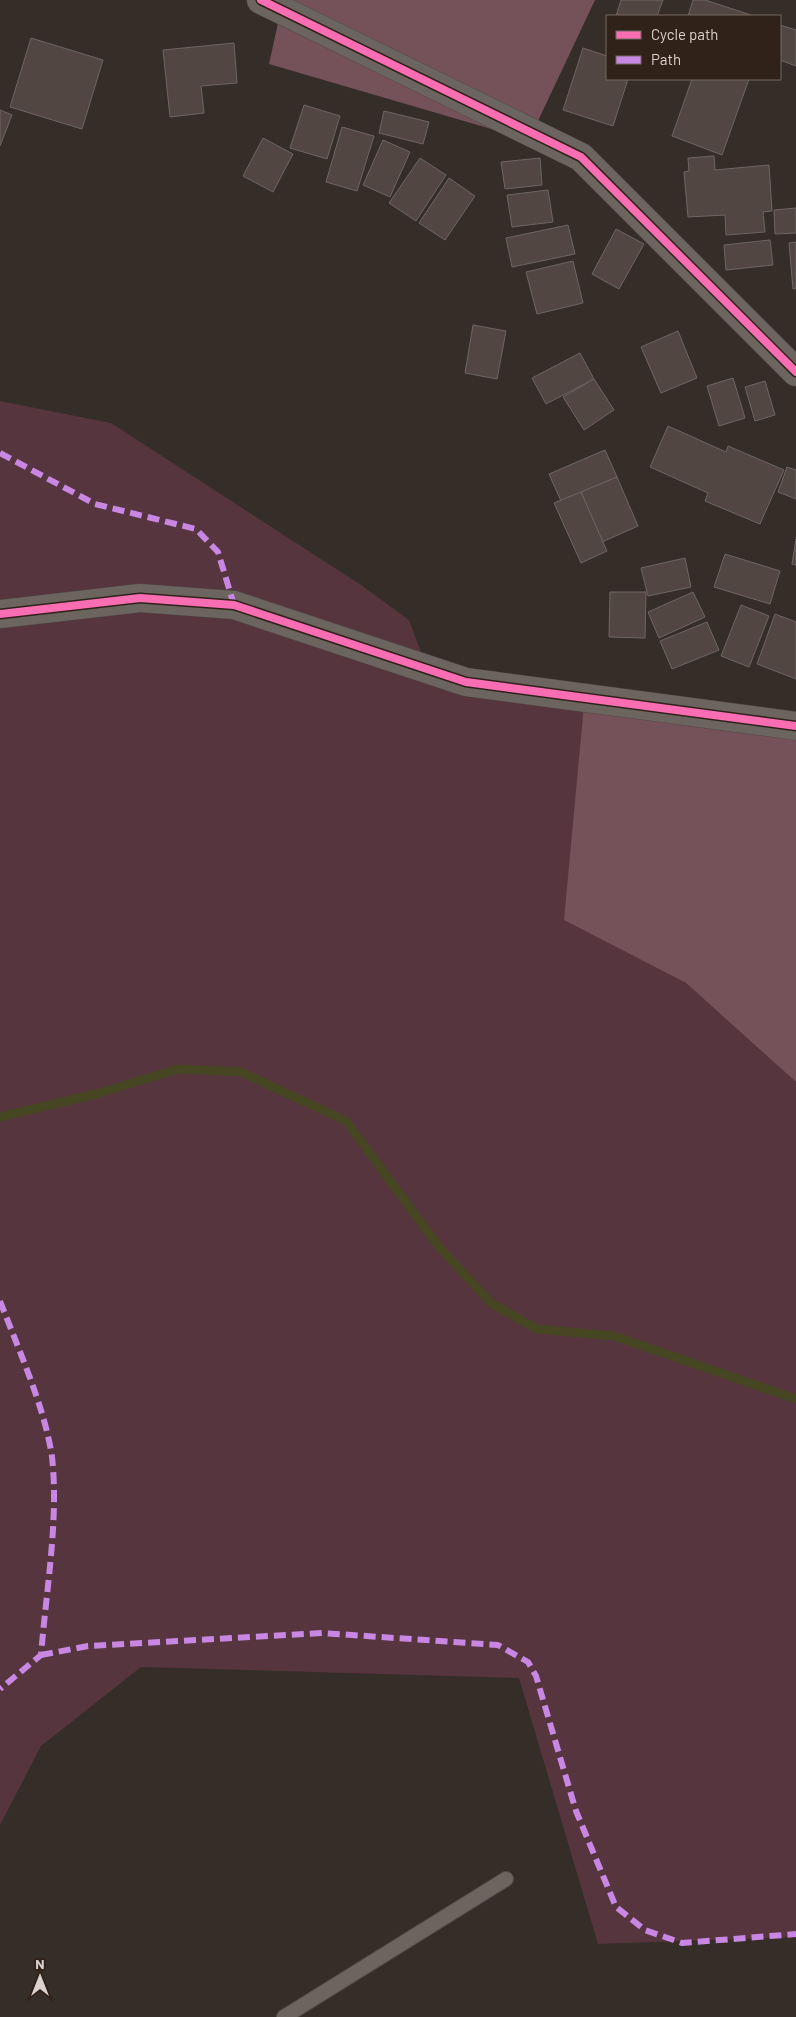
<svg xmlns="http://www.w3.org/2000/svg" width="796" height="2017" font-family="Barlow,sans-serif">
  <rect width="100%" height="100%" fill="#352d28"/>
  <path fill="#56353e" d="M0,401L111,423L361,585L409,620L426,666L585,693L565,920L686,983L796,1082V1937L598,1944L519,1678L141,1667L41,1746L0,1825Z"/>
  <g fill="#75515a">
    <path d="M283,0H595L529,140L269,64Z"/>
    <path d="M585,693L796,724V1082L686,983L564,920Z"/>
  </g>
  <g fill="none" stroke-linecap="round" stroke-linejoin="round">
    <path stroke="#464623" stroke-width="9" d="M0,1117L96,1094L178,1069L241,1072L346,1121L439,1247L492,1304L537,1329L614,1336L796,1399"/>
  </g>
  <g fill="#514642" stroke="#6e6663">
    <path d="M621,0H663L657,16H616Z"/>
    <path d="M693,0H705L754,16H688Z"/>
    <path d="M780,25L796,30V66L780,60Z"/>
    <path d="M31,38L103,60L82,129L10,107Z"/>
    <path d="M234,43L237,83L201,86L204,113L170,117L163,50Z"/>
    <path d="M583,48L607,56V79H628L613,126L563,110Z"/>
    <path d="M692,79H749L722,155L672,136Z"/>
    <path d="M304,105L340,116L327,159L290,148Z"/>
    <path d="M0,110L12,115L0,146Z"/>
    <path d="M384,111L429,122L423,144L379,133Z"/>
    <path d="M342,127L374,136L357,191L326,182Z"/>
    <path d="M263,138L293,154L273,192L243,176Z"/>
    <path d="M383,140L410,152L390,197L363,185Z"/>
    <path d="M714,156L715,170L769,165L772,211L763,212L765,232L726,235L725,215L688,217L684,172L689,171L688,158Z"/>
    <path d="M420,158L446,175L416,221L389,203Z"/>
    <path d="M540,158L542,185L505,189L501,162Z"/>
    <path d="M449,178L475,196L445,240L419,223Z"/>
    <path d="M548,190L553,222L512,227L507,195Z"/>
    <path d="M796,208V233L775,234L774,210Z"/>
    <path d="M568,225L575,254L512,267L506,238Z"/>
    <path d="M616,229L644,244L619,289L592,274Z"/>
    <path d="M770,240L773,265L726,270L724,245Z"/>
    <path d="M796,242V288L793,289L789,243Z"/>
    <path d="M573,261L583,303L537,314L526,272Z"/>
    <path d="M473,325L506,331L497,379L465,373Z"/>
    <path d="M678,331L697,378L661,393L641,347Z"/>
    <path d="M580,353L594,379L546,404L532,378Z"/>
    <path d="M733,378L745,418L719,426L707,386Z"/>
    <path d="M594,379L614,410L584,430L563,397Z"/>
    <path d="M765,381L775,415L755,421L745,387Z"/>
    <path d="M668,426L726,452L728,446L784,470L760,524L705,501L708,493L650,467Z"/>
    <path d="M605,450L617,477L561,501L549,474Z"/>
    <path d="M787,467L796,470V499L778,492Z"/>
    <path d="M617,477L638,526L602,542L581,492Z"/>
    <path d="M581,492L607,551L581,563L554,503Z"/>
    <path d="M796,539V565L792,564Z"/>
    <path d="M725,554L780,571L770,604L714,587Z"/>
    <path d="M685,558L691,587L648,596L641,568Z"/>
    <path d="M610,592H646L645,638L609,637Z"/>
    <path d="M693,592L705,617L659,638L648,612Z"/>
    <path d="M741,605L769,616L749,667L721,656Z"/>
    <path d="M775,614L796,622V679L757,664Z"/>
    <path d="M707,622L719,650L672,669L660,641Z"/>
  </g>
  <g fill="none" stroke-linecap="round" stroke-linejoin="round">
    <defs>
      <path id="service" d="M284,2017L506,1879"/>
      <g id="minor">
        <path d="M261,0L581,157L796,372"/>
        <path d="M0,614L140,598L234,605L466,682L796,726"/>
      </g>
    </defs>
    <use href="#service" stroke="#524b46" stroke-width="16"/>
    <use href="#minor" stroke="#524b46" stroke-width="29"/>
    <use href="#service" stroke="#6b645f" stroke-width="14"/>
    <use href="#minor" stroke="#6b645f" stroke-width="28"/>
    <g stroke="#c787e3" stroke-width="6" stroke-dasharray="12 6" stroke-linecap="butt">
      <path d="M0,453L95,504L196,529L218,552L234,605"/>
      <path d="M0,1301C18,1348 45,1408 52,1457C59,1519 46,1592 41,1655L0,1689"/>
      <path d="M41,1655L88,1646L322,1633L498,1645L528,1662L536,1676L576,1811L616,1907L645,1930L682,1943L796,1934"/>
    </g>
    <defs>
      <g id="cycleway">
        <path d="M261,0L581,157L796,372"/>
        <path d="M0,614L140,598L234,605L466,682L796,726"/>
      </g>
    </defs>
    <use href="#cycleway" stroke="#312219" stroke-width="11"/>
    <use href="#cycleway" stroke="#f96db3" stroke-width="8"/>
  </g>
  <rect x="606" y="15" width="175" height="65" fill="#312219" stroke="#756861"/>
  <rect x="616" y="31" width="25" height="8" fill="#f96db3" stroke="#756861"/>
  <text x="651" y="40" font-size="15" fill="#dcd2cc">Cycle path</text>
  <rect x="616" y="56" width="25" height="8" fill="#c787e3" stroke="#756861"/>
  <text x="651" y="65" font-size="15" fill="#dcd2cc">Path</text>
  <g transform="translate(40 1977)" stroke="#312219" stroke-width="4" paint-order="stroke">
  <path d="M0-4L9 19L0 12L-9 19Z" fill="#dcd2cc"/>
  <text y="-8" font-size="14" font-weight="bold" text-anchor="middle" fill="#dcd2cc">N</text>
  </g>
</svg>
